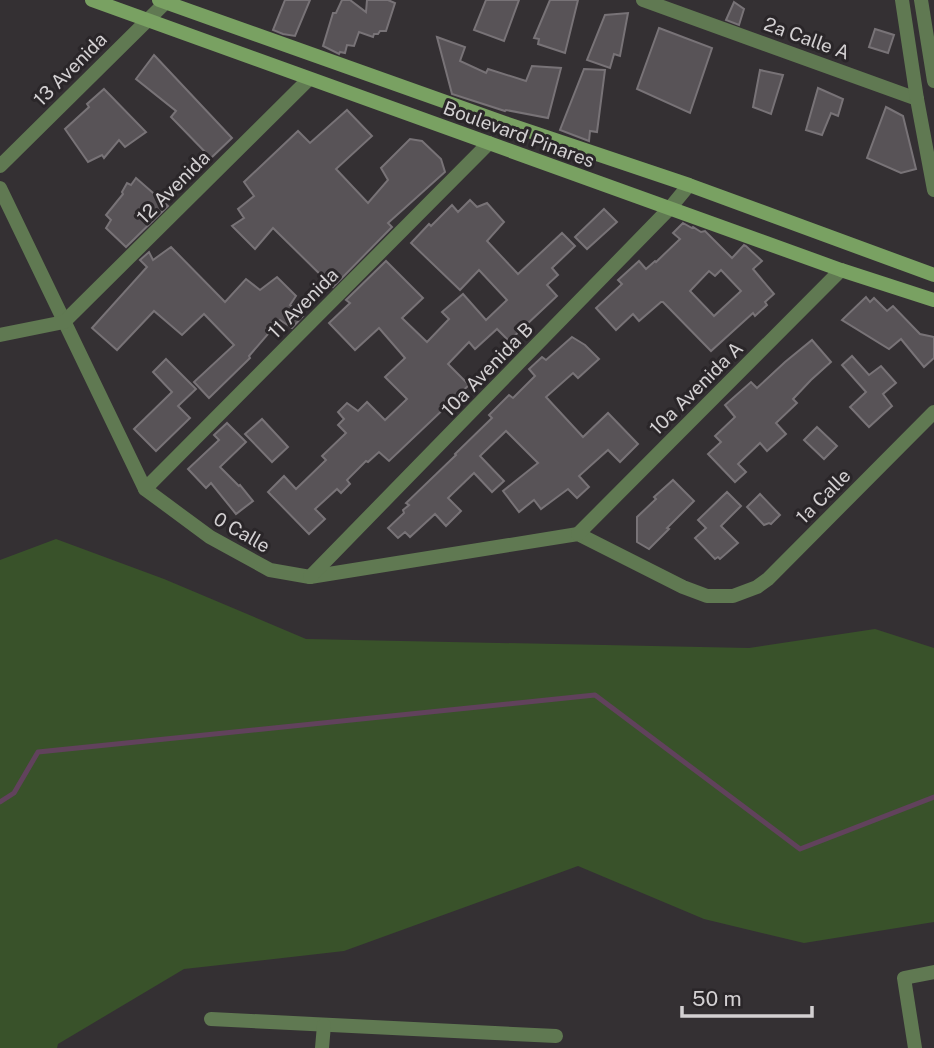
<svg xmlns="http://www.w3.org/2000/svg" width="934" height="1048" font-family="'Public Sans',sans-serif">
  <rect width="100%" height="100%" fill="#343033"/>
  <path fill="#39522a" d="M56,539L164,579L306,639L749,648L875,629L934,648V922L804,943L704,919L578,866L344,951L184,969L58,1044L57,1048H0V560Z"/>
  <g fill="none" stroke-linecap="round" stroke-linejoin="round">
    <path stroke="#61425c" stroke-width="5" d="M0,802L14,793L38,752L595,695L800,849L934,797"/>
  </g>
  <g fill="#585357" stroke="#787377" stroke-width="2" fill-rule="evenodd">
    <path d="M285,0H310L295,36L283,34L273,30Z"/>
    <path d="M342,0H350L366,12L367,0H388L395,3L386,31H380L378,34H374L373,37L359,32L354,46L347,45L345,53L340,52L339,54L323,46L333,13H336Z"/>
    <path d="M486,0H519L504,41L474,30Z"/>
    <path d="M550,0H578L565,53L538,44L539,39L534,38Z"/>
    <path d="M734,2L744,9L739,25L726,20Z"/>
    <path d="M628,13L620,56L614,54L610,68L587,60L605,15Z"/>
    <path d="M659,28L712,48L690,113L637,89Z"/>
    <path d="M875,29L894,35L888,53L869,47Z"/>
    <path d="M437,37L465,47L460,61L486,73L488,69L526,81L532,66L561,68L548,118L506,110L505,111L452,94Z"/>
    <path d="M154,55L232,138L211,158L171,117L176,111L136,79Z"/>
    <path d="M584,69L605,70L597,132L590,131L589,141L560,130Z"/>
    <path d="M760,70L783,75L771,114L753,107Z"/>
    <path d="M818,88L843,99L838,116L831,113L822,135L806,130Z"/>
    <path d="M104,89L146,132L125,147L119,140L104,158L102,155L88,162L65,129L89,107L87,104Z"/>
    <path d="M886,107L903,116L916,169L901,173L867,158Z"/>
    <path d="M347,110L372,136L336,169L368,203L388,180L381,168L410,139L422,141L441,159L445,172L388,223L392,227L333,287L273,228L255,249L232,226L244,218L238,209L254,196L244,182L298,131L310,143Z"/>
    <path d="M136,178L168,206L126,247L106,228L111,220L106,215L123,194L122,192L127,183L131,185Z"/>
    <path d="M470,200L477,207L487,203L504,222L487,241L518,274L562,233L575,246L552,268L558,275L547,285L557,296L509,341L497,329L475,349L469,342L448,364L469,385L389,461L379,452L368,462L366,461L347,480L350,484L341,493L337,489L315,509L325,519L309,534L268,492L284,476L296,489L326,460L322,456L346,433L338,425L344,419L338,412L347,403L358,411L367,402L385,420L407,399L385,377L405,358L379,328L355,350L329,323L350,303L346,300L386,261L423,298L402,318L427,342L449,319L442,312L463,294L486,320L507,300L479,270L460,290L411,243L429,224L431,226L452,205L458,212Z"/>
    <path d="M604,209L617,222L587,249L575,237Z"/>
    <path d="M683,223L692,228L693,227L701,232L705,231L732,258L744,245L746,246L762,261L753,269L774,294L765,302L767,305L755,316L753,313L711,351L663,302H661L639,321L633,314L616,330L596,308L622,284L618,280L639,261L646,269L655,261L656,262L680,239L673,233ZM721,270L741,291L714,316L690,291L709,271L715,276Z"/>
    <path d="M171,247L225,302L246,279L260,290L277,277L296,296L290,305L303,316L292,328L280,320L249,356L250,358L209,398L194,382L234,345L204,314L182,335L154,311L117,350L92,328L147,267L140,260L149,252L153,260Z"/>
    <path d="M866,297L870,302L874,298L887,311L893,306L920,334L934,337V358L924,367L901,339L889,349L842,320Z"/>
    <path d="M572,337L585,345L599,359L578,378L573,373L546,397L583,437L608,413L638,444L620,462L608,450L579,476L589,487L577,498L568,489L541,509L534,500L519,512L503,491L538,463L506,431L480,456L504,481L492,492L474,473L448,498L461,511L446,526L435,514L410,537L405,532L398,538L388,528L404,513L403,510L409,505L406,503L456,455L455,454L492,418L489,415L509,395L513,398L535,376L529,369L542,357L546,360Z"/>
    <path d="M812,340L831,362L811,380L793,399L797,403L776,423L786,434L767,451L760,443L738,464L746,472L735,482L708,454L721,442L715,436L735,417L725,405L751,382L757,388L785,362Z"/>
    <path d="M852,356L869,375L881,366L896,383L883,394L892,406L869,427L850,407L866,392L842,365Z"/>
    <path d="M166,359L196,389L178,406L190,418L156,451L134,429L172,392L153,372Z"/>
    <path d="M262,419L288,447L272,462L245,434Z"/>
    <path d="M227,423L246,442L220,467L239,486L240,485L253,501L236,514L211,483L206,488L188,469L219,440L214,435Z"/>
    <path d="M817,427L837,446L824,459L804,440Z"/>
    <path d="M673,480L694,501L667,528L669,529L649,549L637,542V517L656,499L654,497Z"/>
    <path d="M727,492L741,506L721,526L738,543L720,559L718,557L715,559L695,538L706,528L698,520Z"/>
    <path d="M760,494L780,515L771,524L769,523L764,525L747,507Z"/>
  </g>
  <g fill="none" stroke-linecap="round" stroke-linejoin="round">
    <g stroke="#607952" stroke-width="14">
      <path d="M643,0L917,99"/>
      <path d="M902,0L917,99L934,190"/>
      <path d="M921,0L934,81"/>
      <path d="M0,166L168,0"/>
      <path d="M0,188L145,489L210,537L270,570L310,577L578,534L683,587L707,596H733L757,587L768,579L934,412"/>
      <path d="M0,335L64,322L309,79"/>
      <path d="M145,489L489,143"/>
      <path d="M578,534L841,270"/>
      <path d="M310,577L670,208L689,185"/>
      <path d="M211,1019L556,1036"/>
      <path d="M322,1048L324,1025"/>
      <path d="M915,1048L904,978L934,972"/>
    </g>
    <g stroke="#79a162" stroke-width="14">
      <path d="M92,0L841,270L934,300"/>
      <path d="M159,0L505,123L689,185L934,275"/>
    </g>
  </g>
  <g text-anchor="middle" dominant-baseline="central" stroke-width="6" stroke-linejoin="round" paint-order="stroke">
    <g font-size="19" fill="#d3d0d2" stroke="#2a2629">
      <text transform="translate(807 38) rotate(20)">2a Calle A</text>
      <text transform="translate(70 69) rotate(-45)">13 Avenida</text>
      <text transform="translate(519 134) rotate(20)">Boulevard Pinares</text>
      <text transform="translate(173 187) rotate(-45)">12 Avenida</text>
      <text transform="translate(303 303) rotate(-45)">11 Avenida</text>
      <text transform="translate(487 369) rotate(-46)">10a Avenida B</text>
      <text transform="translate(696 388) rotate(-45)">10a Avenida A</text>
      <text transform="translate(823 496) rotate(-45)">1a Calle</text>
      <text transform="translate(242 532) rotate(30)">0 Calle</text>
    </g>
  </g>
  <path d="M682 1006v10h130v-10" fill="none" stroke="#d3d0d2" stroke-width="3.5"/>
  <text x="692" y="1006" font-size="21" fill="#d3d0d2" stroke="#2a2629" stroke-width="5" paint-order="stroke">50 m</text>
</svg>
